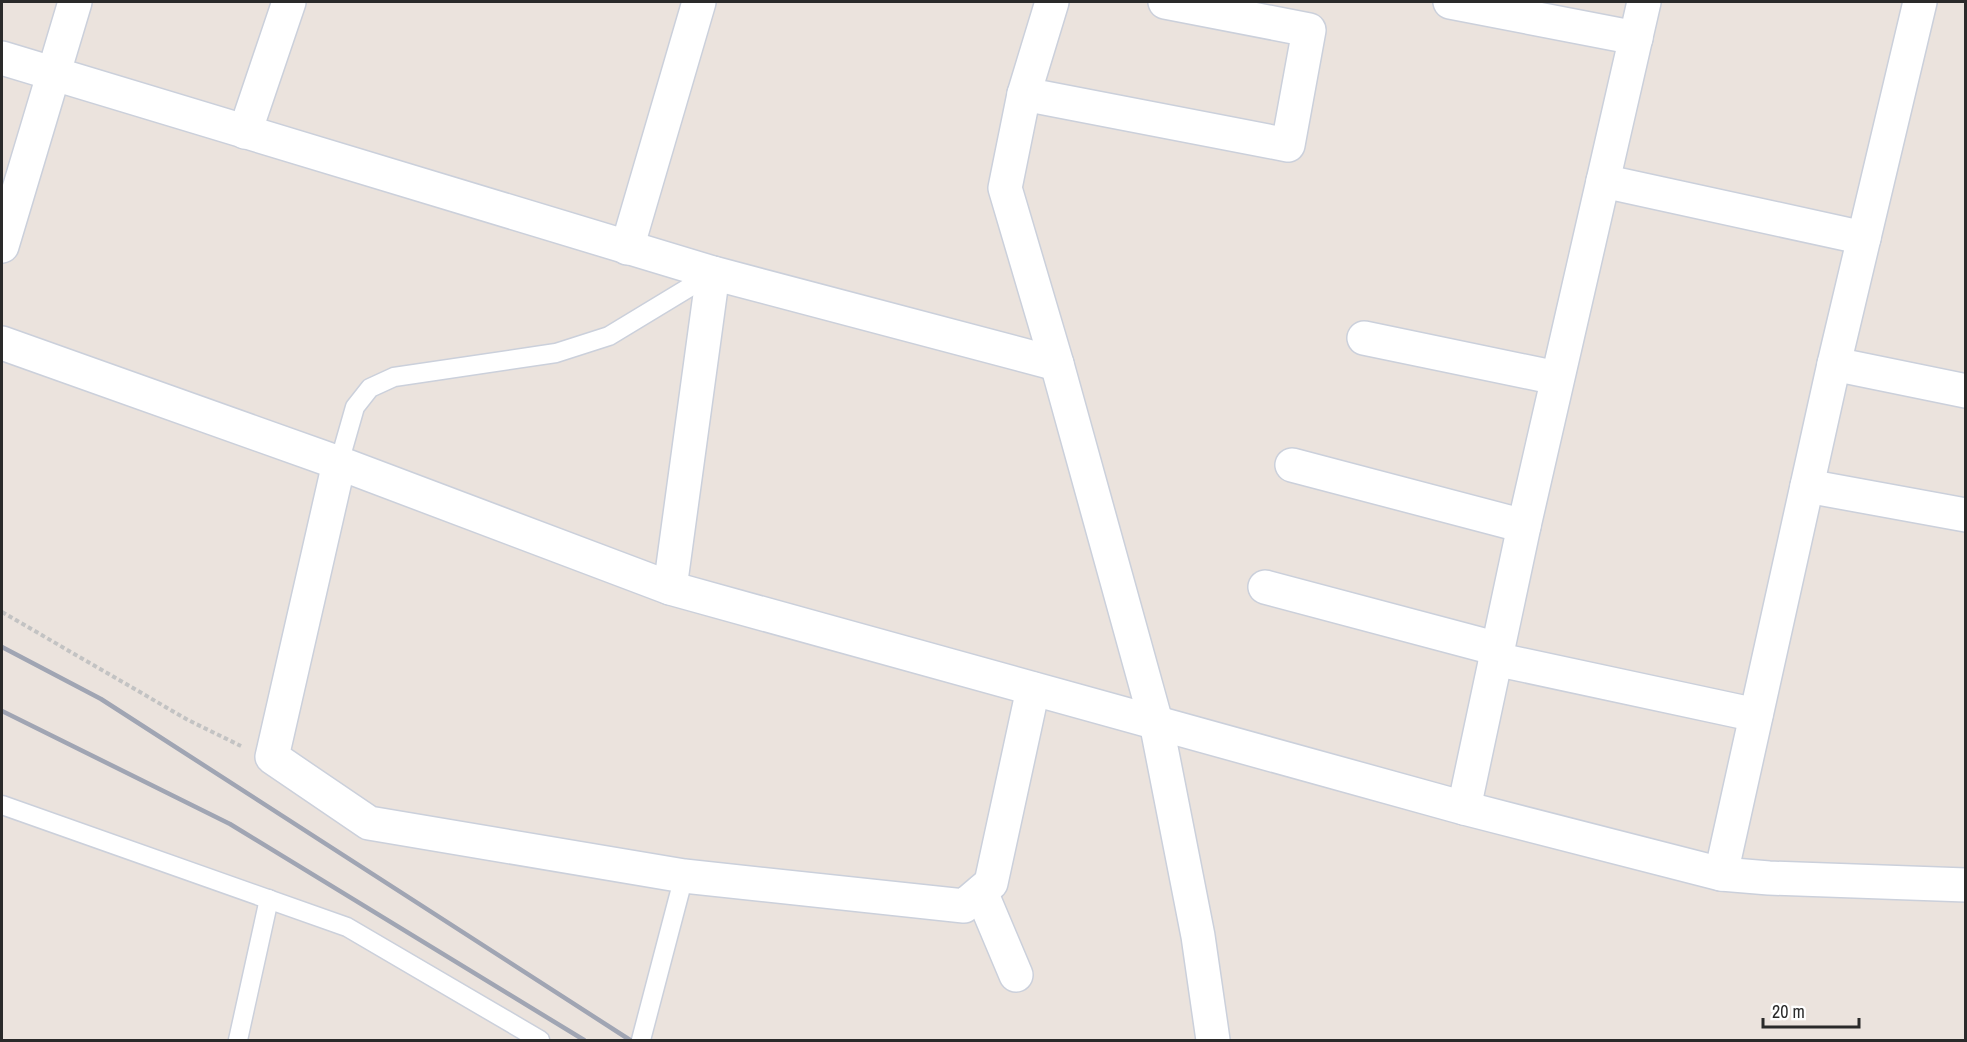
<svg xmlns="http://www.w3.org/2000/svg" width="1967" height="1042" font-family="'Archivo Narrow',sans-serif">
  <rect width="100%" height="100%" fill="#ebe3dd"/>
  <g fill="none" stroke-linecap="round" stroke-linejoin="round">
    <defs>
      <g id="lane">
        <path d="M339,463L355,407L370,388L394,377L556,353L609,336L713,273"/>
        <path d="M2,805L347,927L540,1040"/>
        <path d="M238,1040L269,899"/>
        <path d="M641,1040L684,876"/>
      </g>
      <g id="street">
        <path d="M1052,2L1024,94L1005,188L1057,364L1156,722L1198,936L1213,1040"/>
        <path d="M1450,2L1636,38"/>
        <path d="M2,58L713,273L1057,364"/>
        <path d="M1024,94L1288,145L1309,30L1165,2"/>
        <path d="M245,132L289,2"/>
        <path d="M1603,181L1864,238"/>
        <path d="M2,246L75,2"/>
        <path d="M627,248L699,2"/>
        <path d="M1364,338L1557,378"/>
        <path d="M2,343L339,463L670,588L1464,808L1721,874L1769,878L1966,885"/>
        <path d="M1834,364L1966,391"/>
        <path d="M339,463L272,757L369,823L684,876L964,906L991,883L1033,689"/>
        <path d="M1292,465L1524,526"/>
        <path d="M1807,486L1966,515"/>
        <path d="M1265,587L1498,649"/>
        <path d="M670,588L713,273"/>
        <path d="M1495,659L1756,715"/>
        <path d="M1464,808L1524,526L1644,2"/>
        <path d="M1721,874L1834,364L1920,2"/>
        <path d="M981,892L1016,975"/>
      </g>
    </defs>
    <use href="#lane" stroke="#cbd0db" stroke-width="21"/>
    <use href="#street" stroke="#cbd0db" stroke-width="36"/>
    <path stroke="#c3c3c3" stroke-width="4" stroke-dasharray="4.5 3" stroke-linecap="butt" d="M2,612L188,720L241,746"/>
    <use href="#lane" stroke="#fff" stroke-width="18"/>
    <use href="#street" stroke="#fff" stroke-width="33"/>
    <g stroke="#a0a5b3" stroke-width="4.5">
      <path d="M2,647L101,699L630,1040"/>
      <path d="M2,711L230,824L584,1040"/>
    </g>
  </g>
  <rect width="1967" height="1042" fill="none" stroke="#2a2a2a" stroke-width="6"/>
  <path d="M1763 1018v9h96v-9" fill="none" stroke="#2a2a2a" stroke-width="3"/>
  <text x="1772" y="1018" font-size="18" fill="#2a2a2a" stroke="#ffffff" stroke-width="4.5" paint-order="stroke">20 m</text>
</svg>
